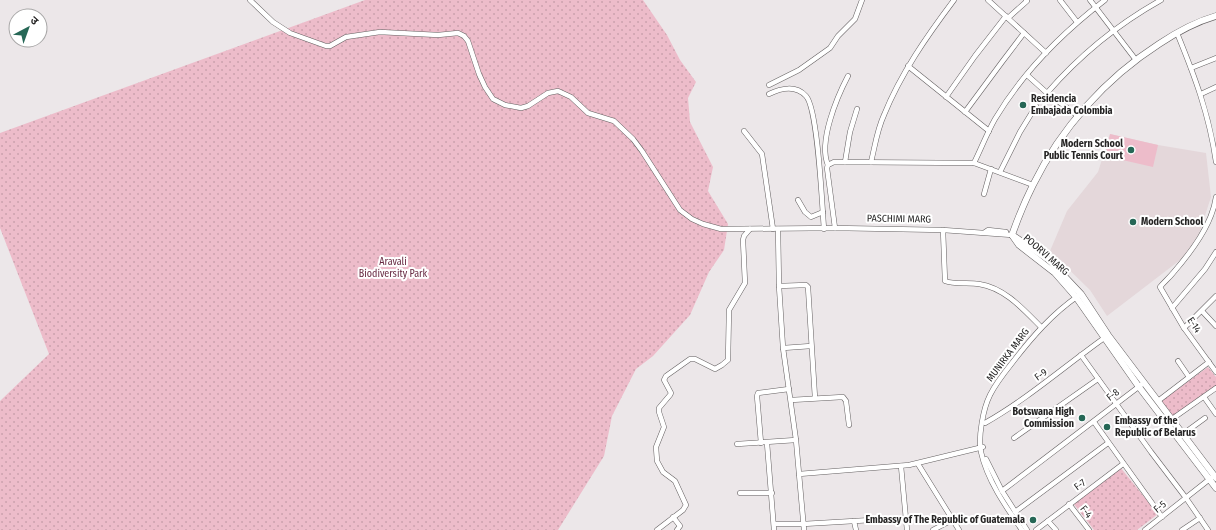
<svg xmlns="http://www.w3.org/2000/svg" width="1216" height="530" font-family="'Fira Sans Condensed','Noto Sans Devanagari',sans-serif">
  <defs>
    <pattern id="park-dots" width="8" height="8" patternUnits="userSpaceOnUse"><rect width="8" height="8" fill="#edbcca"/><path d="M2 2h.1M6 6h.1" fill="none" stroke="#cba1ad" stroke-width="1.8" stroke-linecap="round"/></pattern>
  </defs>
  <rect width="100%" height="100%" fill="#ece7e9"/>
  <path fill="#e4d7da" d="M1110,134L1158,145L1206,153L1211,197L1199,234L1184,257L1107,316L1090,290L1050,251L1067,211L1098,172Z"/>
  <g fill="url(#park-dots)">
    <path d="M365,0H643L667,35L680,60L696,82L688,98L690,122L713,167L708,191L728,224L724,250L709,272L690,315L653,356L636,369L612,416L604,456L558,530H0V401L49,354L0,228V133Z"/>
    <path d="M1208,367L1216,377V387L1173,417L1161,401Z"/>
    <path d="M1120,467L1158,514L1137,530H1094L1073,503Z"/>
  </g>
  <path fill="#edbcca" d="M1110,134L1158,145L1153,167L1105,156Z"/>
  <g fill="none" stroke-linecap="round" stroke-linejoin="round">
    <defs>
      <g id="minor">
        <path d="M250,0L273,22L290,33L326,46H330L346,37L380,32L438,35L458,33L464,36L468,41L479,74L485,87L493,99L505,105L521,108L528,106L548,93L558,91L571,97L588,113L614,121L633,139L642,151L680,210L692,219L703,224L721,229L835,228L943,230L1012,235"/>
        <path d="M988,0L1046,53"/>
        <path d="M1060,0L1077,22"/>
        <path d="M1090,0L1136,60"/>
        <path d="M1008,18L1027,1L1026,0"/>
        <path d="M1177,33C1195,77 1209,114 1216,162"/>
        <path d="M908,66L989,131"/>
        <path d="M1191,68L1216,58"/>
        <path d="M1027,75L1047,93L1078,116"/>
        <path d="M769,85L799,70L830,48L838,36L855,19L862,0"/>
        <path d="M1047,93C1079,56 1118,24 1161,0"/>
        <path d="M769,94C781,88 796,85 806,96C818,109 822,205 824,229"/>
        <path d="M1201,94L1216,87"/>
        <path d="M946,97L975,56L1006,16"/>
        <path d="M965,112L1002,62L1024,33"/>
        <path d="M744,131L762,154L773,229"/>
        <path d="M845,162L850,132L857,109"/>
        <path d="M871,162C875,146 877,130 884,115C901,73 927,36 954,0"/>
        <path d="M974,163C981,149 987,133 995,119C1023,72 1062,33 1105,0"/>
        <path d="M828,165C818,142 837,97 848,76"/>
        <path d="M1000,172L1020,132L1036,106"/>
        <path d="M984,194L991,169"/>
        <path d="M1216,197C1212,225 1191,252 1173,273C1169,278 1164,282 1160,287L1184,328L1216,372"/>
        <path d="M798,200L805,212L811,217L823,212"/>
        <path d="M835,228L827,168L828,165L834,162L974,163L1033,185"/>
        <path d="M778,229L779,286L783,348L796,440L804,530"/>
        <path d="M943,230L945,281C955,285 968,282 979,284C1005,288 1023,309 1041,327"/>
        <path d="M985,232L988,230L1006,232"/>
        <path d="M779,286L806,285L808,287L815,398"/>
        <path d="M1172,308L1205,269L1216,252"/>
        <path d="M1202,311L1216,326"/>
        <path d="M1184,328L1216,296"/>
        <path d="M783,348L811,346"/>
        <path d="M1081,355L1151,452L1186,498L1208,530"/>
        <path d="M1178,361L1189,377"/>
        <path d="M1204,397L1216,414"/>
        <path d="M791,400L843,397L846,401L849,425"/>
        <path d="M1158,401L1209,362"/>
        <path d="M1172,419L1216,388"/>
        <path d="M1094,422L1162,517"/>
        <path d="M985,423C1029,398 1066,365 1107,336"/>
        <path d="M1183,434L1205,418"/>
        <path d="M1014,438L1098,379"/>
        <path d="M761,443L757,396L758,393L789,389"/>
        <path d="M767,443L774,530"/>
        <path d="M737,444L796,440"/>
        <path d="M986,459L1002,491L1027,530"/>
        <path d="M918,464L959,530"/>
        <path d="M901,466L907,530"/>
        <path d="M799,474L909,465L983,447"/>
        <path d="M1002,491L1141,385"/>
        <path d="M740,493H772"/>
        <path d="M1069,504L1089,530"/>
        <path d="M1015,512L1108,443"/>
        <path d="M673,517L680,526L677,530"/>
        <path d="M854,521L856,530"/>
        <path d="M1048,521L1056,530"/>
        <path d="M774,524H803L906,518"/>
        <path d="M657,530L683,510L686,505L675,481L663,472L657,461L656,447L664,427L659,412V408L670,395L671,393L664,380L666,376L690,359H695L715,369L722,365L728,360L729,310L745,283L743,240L744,236L750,229"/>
        <path d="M933,530L952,520"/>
        <path d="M1022,530C1006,507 987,480 981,452C978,437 983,409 990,395C996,383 1004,373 1012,363C1032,337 1052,314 1078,296"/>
        <path d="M1036,530L1123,464"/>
        <path d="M1145,530L1211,478"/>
        <path d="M1182,530L1200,518"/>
      </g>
      <g id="major">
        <path d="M1012,235L1019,245L1055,273L1076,297L1139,387L1216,488"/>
        <path d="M1012,235C1018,218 1025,201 1033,185C1061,128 1106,78 1159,44C1177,32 1195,22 1216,16"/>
        <path d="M1015,237L1049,260L1081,294L1108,335L1216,478"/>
      </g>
    </defs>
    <use href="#minor" stroke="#646061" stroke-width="5.5"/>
    <use href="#major" stroke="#646061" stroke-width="7"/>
    <use href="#minor" stroke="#fff" stroke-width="4.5"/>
    <use href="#major" stroke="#fff" stroke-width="6"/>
  </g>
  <g fill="#266756" stroke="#fff" stroke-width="1.5">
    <circle cx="1023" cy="105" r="4"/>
    <circle cx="1131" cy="150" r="4"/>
    <circle cx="1133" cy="222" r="4"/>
    <circle cx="1082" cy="418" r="4"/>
    <circle cx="1107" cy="427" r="4"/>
    <circle cx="1033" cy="520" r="4"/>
  </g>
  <g text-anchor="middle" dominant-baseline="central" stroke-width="4" stroke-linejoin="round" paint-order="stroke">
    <g font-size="10" font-weight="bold" fill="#252424" stroke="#fff" text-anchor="start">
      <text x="1031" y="99">Residencia<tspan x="1031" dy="12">Embajada Colombia</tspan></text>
      <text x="1123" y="144" text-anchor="end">Modern School<tspan x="1123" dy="12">Public Tennis Court</tspan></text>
      <text x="1141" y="222">Modern School</text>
      <text x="1074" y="412" text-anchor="end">Botswana High<tspan x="1074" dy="12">Commission</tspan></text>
      <text x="1115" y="421">Embassy of the<tspan x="1115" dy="12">Republic of Belarus</tspan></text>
      <text x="1025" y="520" text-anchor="end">Embassy of The Republic of Guatemala</text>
    </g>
    <g font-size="10" fill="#252424" stroke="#fff">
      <text transform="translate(899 219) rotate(1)">PASCHIMI MARG</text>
      <text transform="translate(1046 255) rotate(41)">POORVI MARG</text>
      <text transform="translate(1194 325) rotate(56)">E-14</text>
      <text transform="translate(1008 355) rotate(-53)">MUNIRKA MARG</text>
      <text transform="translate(1041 375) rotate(-35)">F-9</text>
      <text transform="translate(1113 395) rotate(-38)">F-8</text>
      <text transform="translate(1080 485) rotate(-37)">F-7</text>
      <text transform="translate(1160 507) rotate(-39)">F-5</text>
      <text transform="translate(1086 512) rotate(52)">F-4</text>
    </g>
    <g font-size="10" fill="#662840" stroke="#fff">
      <text x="393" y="262">Aravali<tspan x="393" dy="12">Biodiversity Park</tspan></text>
    </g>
  </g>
  <g transform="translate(28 28) rotate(41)"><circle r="19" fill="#ffffff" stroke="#a8a7a7"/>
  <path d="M0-3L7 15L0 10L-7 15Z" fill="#266756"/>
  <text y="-6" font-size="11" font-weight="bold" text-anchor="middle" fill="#252424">उ</text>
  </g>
</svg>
